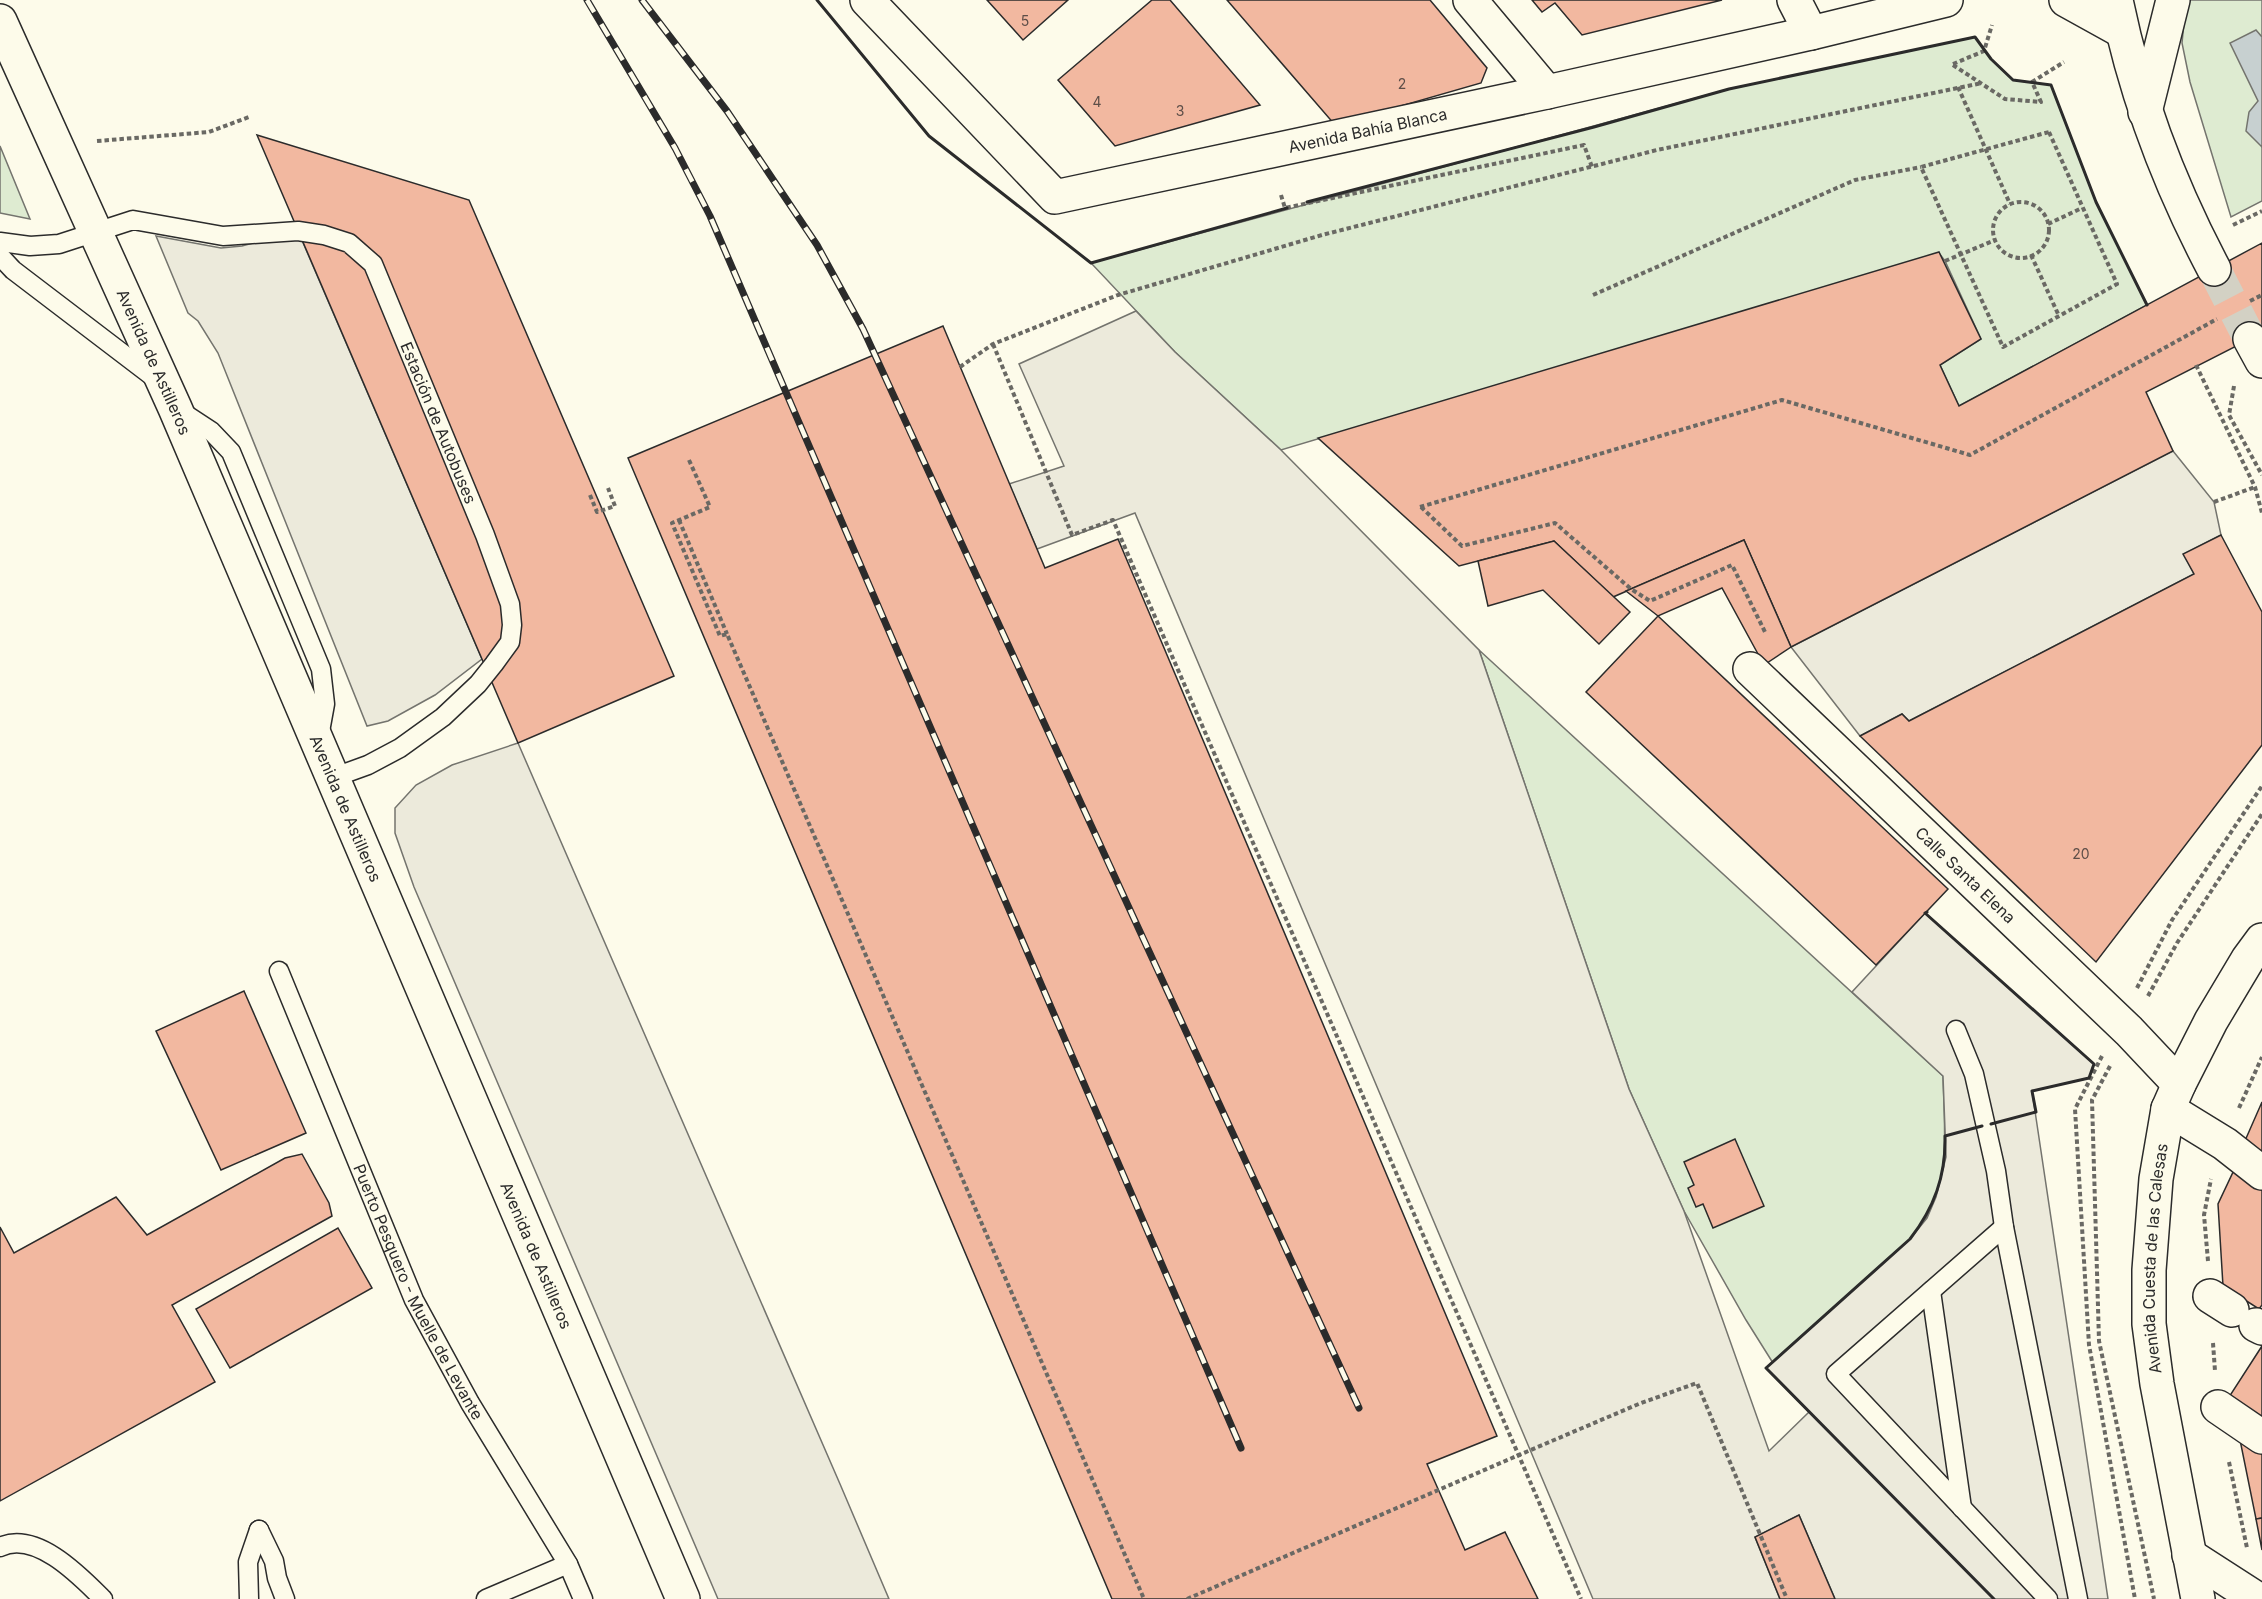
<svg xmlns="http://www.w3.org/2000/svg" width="2262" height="1599" font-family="Inter,sans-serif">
  <rect width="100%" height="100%" fill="#fdfbea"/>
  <g fill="#deebd1" stroke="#74746e" stroke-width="1.5">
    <path d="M2190,0H2262V201L2231,217L2190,82L2182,43L2185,12Z"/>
    <path d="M1975,37L1991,59L2013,80L2051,85L2096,202L2147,305L1959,406L1940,365L1981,339L1945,261L1939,253L1281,450L1175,352L1091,263L1729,89Z"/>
    <path d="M0,146L30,219L0,213Z"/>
    <path d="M1479,650L1943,1076C1944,1124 1951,1174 1927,1217C1922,1225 1916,1232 1910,1239L1773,1363L1746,1320L1684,1211L1629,1089Z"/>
  </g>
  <g fill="#eceadb" stroke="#74746e" stroke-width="1.5">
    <path d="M298,231L482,659L435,695L388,721L367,726L218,353L198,321L188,313L156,236L221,248L242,246Z"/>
    <path d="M1136,311L1175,352L1281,450L1479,650L1629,1089L1684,1211L1769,1451L1809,1412L1766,1368L1910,1239L1927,1218L1936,1197L1946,1157L1943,1076L1852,992L1925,913L2094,1064L2089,1078L2032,1091L2108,1599H1835L1799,1515L1755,1537L1780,1599H1593L1135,513L1037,549L1009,484L1064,466L1019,364Z"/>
    <path d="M2173,451L2214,502L2221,535L2184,554L2194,574L1909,721L1902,714L1860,736L1791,647Z"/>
    <path d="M518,743L840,1484L889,1599H718L414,887L395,833V808L416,785L452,765Z"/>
  </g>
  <path fill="#c7d0d0" stroke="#74746e" stroke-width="1.5" d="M2256,30L2262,37V147L2246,131L2249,112L2258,101L2230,43Z"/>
  <g fill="#f2b8a0" stroke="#2b2b2b" stroke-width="1.5">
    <path d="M987,0H1068L1023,40Z"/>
    <path d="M1152,0H1170L1260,105L1115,146L1058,80Z"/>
    <path d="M1227,0H1430L1487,68L1481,83L1335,125Z"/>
    <path d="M1532,0H1722L1582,35L1555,3L1542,12Z"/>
    <path d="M257,135L469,200L674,676L518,743Z"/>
    <path d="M2262,243V333L2146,392L2173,451L1791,647L1744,540L1613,597L1554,541L1459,566L1318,438L1939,252L1981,339L1940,365L1959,406Z"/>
    <path d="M943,326L1045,568L1118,539L1497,1436L1427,1464L1465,1550L1505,1532L1538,1599H1112L628,458Z"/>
    <path d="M2221,535L2262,612V745L2096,962L1860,736L1902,714L1909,721L2194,574L2183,554Z"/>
    <path d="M1744,540L1791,647L1764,665L1722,588L1658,616L1626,591Z"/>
    <path d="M1554,541L1630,612L1599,644L1543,590L1488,606L1478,561Z"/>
    <path d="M1658,616L1948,889L1876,965L1586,692Z"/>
    <path d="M244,991L306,1133L221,1170L156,1031Z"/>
    <path d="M2262,1102V1157L2244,1143Z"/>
    <path d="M1735,1139L1764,1206L1713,1228L1703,1204L1696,1207L1688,1188L1694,1185L1684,1162Z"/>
    <path d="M302,1154L329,1203L332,1216L172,1305L215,1382L0,1501V1227L14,1253L116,1197L147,1235L285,1158Z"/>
    <path d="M2235,1168L2262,1189V1305L2259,1309L2223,1286L2218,1204Z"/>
    <path d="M338,1228L372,1288L230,1368L196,1309Z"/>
    <path d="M2262,1346V1425L2229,1397Z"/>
    <path d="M2239,1435L2262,1448V1518L2256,1519Z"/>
    <path d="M1799,1515L1835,1599H1780L1755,1537Z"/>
    <path d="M2262,1518V1550L2256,1519Z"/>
  </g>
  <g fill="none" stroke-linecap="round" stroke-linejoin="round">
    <path stroke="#d3d1c4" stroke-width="33" stroke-dasharray="33 16" stroke-linecap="butt" d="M2214,269L2250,339"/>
    <defs>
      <g id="lane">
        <path id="s1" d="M0,242L30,246L59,244L133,220L223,236L298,231L324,235L349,243L373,264L485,535L510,604L512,625L510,642L494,664L478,684L443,717L400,748L368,765L332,778"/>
        <path d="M0,256L13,270L156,379"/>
        <path d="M179,410L211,431L231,452L321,669L325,704L319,737"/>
        <path id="s2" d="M279,971L414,1300L470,1403L568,1564L583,1599"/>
        <path d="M1956,1030L1974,1074L1996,1171L2004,1227L2078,1599"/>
        <path d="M2004,1227L1836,1374L2048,1599"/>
        <path d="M1931,1291L1962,1508"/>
        <path d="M259,1530L274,1561L277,1578L285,1599"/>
        <path d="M0,1547C36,1530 80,1576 103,1599"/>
        <path d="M249,1599L248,1562L259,1530"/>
        <path d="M486,1599L568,1564"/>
      </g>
      <g id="street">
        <path id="s3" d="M867,0L1055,197L1547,92L1811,33"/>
        <path d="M1470,0L1547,92"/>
        <path d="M2145,112L2173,0"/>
        <path id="s4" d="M1750,669L2129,1031L2179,1084"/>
        <path d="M2168,1109L2225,1144L2262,1173"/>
        <path d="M2210,1296L2232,1310"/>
        <path d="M2256,1325L2262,1328"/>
        <path d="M2218,1407L2262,1437"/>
        <path d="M2189,1555L2257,1599"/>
      </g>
      <g id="secondary">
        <path d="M1794,0L1811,33L1946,0"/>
        <path d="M2066,0L2122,31"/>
        <path d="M2116,0C2135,94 2169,184 2214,269"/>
        <path id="s5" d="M0,21L175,408L683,1599"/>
        <path d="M2250,339L2262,361"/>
        <path id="s6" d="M2198,1599L2157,1384L2149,1324V1270L2156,1179L2168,1109L2179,1084L2211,1021L2248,959L2262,940"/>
      </g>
    </defs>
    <use href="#lane" stroke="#2b2b2b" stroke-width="21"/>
    <use href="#street" stroke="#2b2b2b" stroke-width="36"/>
    <use href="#secondary" stroke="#2b2b2b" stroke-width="36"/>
    <g stroke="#6a6964" stroke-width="4" stroke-dasharray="4.5 3" stroke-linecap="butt">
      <path d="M1953,64L1984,51L1992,25"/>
      <path d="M1953,65L2005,99L2041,102L2032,82L2064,62"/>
      <path d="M1958,87L2010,204"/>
      <path d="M2049,132L2117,284L2003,347L1921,167Z"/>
      <path d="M97,141L209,132L249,117"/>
      <path d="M1281,195L1285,208L1584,145L1592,167"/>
      <circle cx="2021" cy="230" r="28"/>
      <path d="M2048,224L2082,208"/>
      <path d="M2233,225L2262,211"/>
      <path d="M2031,255L2059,316"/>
      <path d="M1945,261L1995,240"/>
      <path d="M1593,295L1855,180L1921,167"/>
      <path d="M2250,301L2262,295"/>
      <path d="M993,344L1072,535L1113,520L1581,1599"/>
      <path d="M2196,365L2255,487L2262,513"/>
      <path d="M960,367L993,344L1118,295L1322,235L1657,150L1982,83"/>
      <path d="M2234,386L2229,415L2262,475"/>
      <path d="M689,460L710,507L672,523L720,636L727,634L1144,1599"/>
      <path d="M590,495L597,512L615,506L608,488"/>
      <path d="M2214,502L2255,487"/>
      <path d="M1420,507L1782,400L1970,455L2217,319"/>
      <path d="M1421,507L1462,546L1555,523L1631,589L1650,601L1732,565L1766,634"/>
      <path d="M679,520L727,634"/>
      <path d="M2137,988L2172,920L2262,786"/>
      <path d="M2148,996L2177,943L2262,814"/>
      <path d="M2102,1056L2075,1109L2089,1345L2135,1599"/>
      <path d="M2110,1066L2092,1100L2099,1341L2154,1599"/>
      <path d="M2239,1108L2262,1057"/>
      <path d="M2208,1261L2204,1215L2211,1179"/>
      <path d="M2213,1343L2215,1371"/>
      <path d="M2229,1462L2247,1548"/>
      <path d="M1187,1599L1519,1455L1641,1403L1697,1383L1787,1599"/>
    </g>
    <use href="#lane" stroke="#fdfbea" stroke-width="18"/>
    <use href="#street" stroke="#fdfbea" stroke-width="33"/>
    <use href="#secondary" stroke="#fdfbea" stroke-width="33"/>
    <defs>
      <g id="rail">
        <path d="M587,0L675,148L710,216L1241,1448"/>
        <path d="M642,0L727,111L817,245L863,329L1359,1408"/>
      </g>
    </defs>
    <use href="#rail" stroke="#2b2b2b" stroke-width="7"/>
    <use href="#rail" stroke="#fdfbea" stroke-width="4.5" stroke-dasharray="14" stroke-linecap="butt"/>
    <g stroke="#2b2b2b" stroke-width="3">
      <path d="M817,0L929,136L1091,263L1287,208"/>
      <path d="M1307,202L1594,127L1729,89L1975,37L1991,59L2013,80L2051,85L2096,202L2147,305"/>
      <path d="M1927,912L1925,913L2094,1064L2089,1078L2032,1091L2036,1112L1991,1124"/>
      <path d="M1982,1126L1945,1136C1946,1176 1934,1208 1910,1239L1766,1368L1994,1599"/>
    </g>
  </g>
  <g text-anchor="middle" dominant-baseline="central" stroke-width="4.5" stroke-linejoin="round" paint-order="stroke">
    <g font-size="14" fill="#5d4e48">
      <text x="1025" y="20">5</text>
      <text x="1402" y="83">2</text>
      <text x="1097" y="101">4</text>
      <text x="1180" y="110">3</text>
      <text x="2081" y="853">20</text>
    </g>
    <g font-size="16" fill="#2b2b2b" stroke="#fdfbea">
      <text stroke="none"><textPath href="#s3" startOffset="592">Avenida Bahía Blanca</textPath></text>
      <text stroke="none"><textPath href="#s5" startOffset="374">Avenida de Astilleros</textPath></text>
      <text stroke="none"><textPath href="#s1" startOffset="560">Estación de Autobuses</textPath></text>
      <text stroke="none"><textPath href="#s5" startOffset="860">Avenida de Astilleros</textPath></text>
      <text stroke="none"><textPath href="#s4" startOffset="298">Calle Santa Elena</textPath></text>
      <text stroke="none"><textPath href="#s5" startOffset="1346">Avenida de Astilleros</textPath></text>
      <text stroke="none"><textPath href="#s6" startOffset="345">Avenida Cuesta de las Calesas</textPath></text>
      <text stroke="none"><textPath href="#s2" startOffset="350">Puerto Pesquero - Muelle de Levante</textPath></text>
    </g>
  </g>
</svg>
